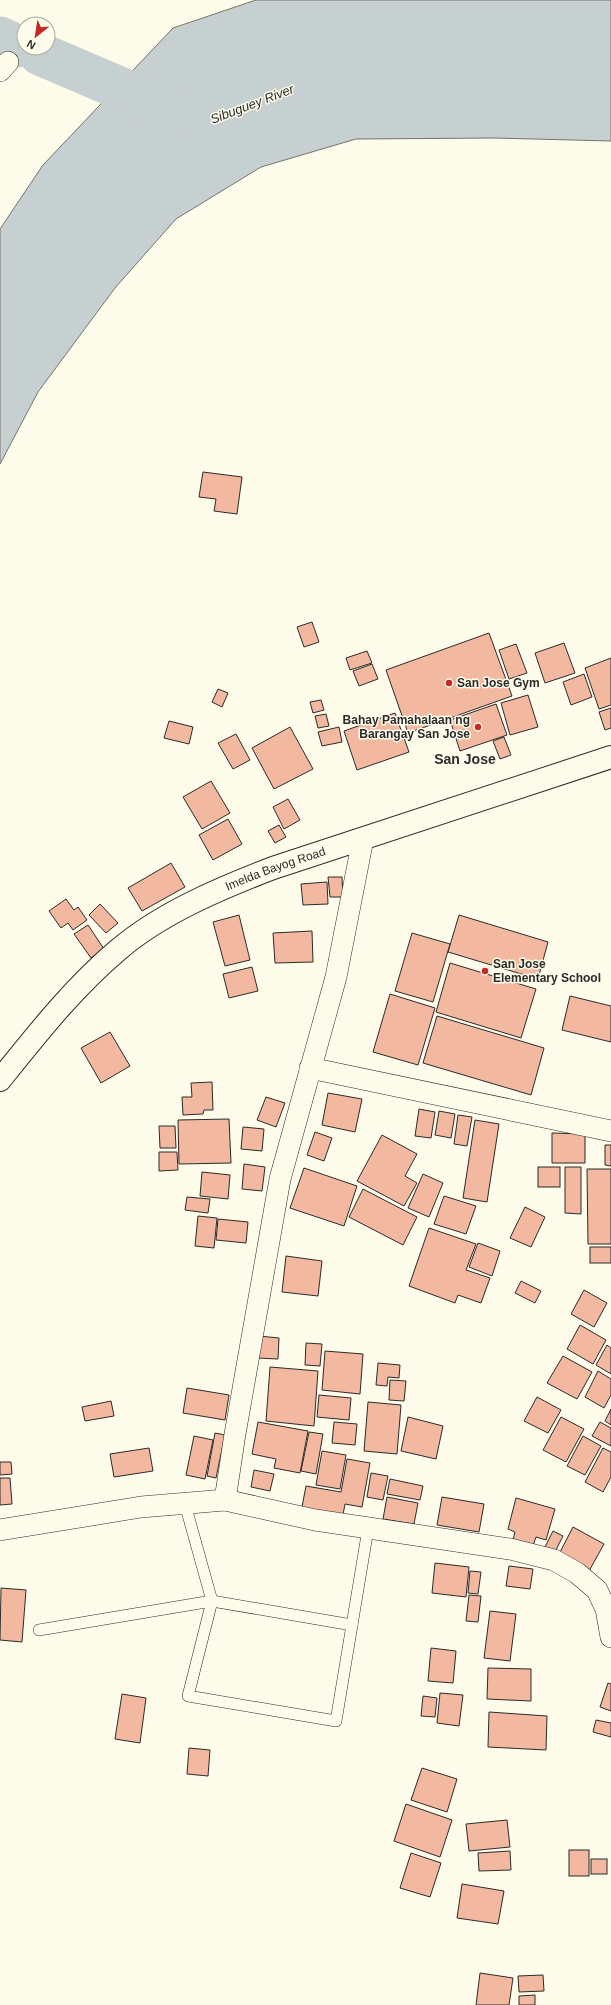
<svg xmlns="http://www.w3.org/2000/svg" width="611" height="2005" font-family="Arial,sans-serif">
  <rect width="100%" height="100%" fill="#fdfbea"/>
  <path fill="#c7d0d0" stroke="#74746e" d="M256,0H611V141L494,138L356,139L261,167L176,219L115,288L38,392L0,464V229L43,165L173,28Z"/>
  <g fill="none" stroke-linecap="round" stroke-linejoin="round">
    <g stroke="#c7d0d0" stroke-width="43">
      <path d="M0,38L17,46"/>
      <path d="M40,54L171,110"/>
    </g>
  </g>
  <g fill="#f2b8a0" stroke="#2b2b2b">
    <path d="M203,472L242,477L237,514L214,511L216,499L199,497Z"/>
    <path d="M312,622L319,642L304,647L297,627Z"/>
    <path d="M489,633L512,696L408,733L386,670Z"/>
    <path d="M564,643L575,673L545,683L535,653Z"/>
    <path d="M516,644L527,673L509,679L499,650Z"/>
    <path d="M367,651L372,663L350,670L346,658Z"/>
    <path d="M611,658V705L599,709L585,668Z"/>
    <path d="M372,664L378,679L359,686L353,671Z"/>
    <path d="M584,674L592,697L571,705L563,682Z"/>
    <path d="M218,689L228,693L222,707L212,702Z"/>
    <path d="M528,695L538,727L510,735L501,703Z"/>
    <path d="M321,700L324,710L313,713L310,702Z"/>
    <path d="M496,704L507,735L460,751L450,720Z"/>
    <path d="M611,708V728L605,730L599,712Z"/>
    <path d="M395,713L409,752L357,770L344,731Z"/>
    <path d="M326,714L329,726L318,728L315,716Z"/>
    <path d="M169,721L193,727L189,744L164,738Z"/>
    <path d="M290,727L313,769L274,789L252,748Z"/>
    <path d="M339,727L342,742L322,746L318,732Z"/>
    <path d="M236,734L250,760L233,769L218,743Z"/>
    <path d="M504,737L511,755L500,759L493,741Z"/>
    <path d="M211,781L230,813L202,829L183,797Z"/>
    <path d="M288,799L300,820L284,829L273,807Z"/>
    <path d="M228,819L242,844L213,860L199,835Z"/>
    <path d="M279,825L286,837L275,843L268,831Z"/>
    <path d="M171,863L185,887L142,911L128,888Z"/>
    <path d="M328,877H342L343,897H330Z"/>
    <path d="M327,882L328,904L303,905L301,884Z"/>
    <path d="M66,899L74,910L78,907L87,920L73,930L68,923L61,928L49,911Z"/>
    <path d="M100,904L118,923L106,933L89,915Z"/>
    <path d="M239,915L250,960L225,966L213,922Z"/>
    <path d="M459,915L548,942L538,979L448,952Z"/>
    <path d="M88,925L104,949L91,958L74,934Z"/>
    <path d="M312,931L313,962L275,963L273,933Z"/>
    <path d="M412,933L450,944L433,1002L395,991Z"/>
    <path d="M450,963L536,989L521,1038L436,1012Z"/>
    <path d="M252,967L258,991L229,998L223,974Z"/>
    <path d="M390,994L435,1008L418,1065L373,1052Z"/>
    <path d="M570,996L611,1006V1042L562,1030Z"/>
    <path d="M437,1016L544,1048L531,1095L423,1063Z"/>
    <path d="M110,1032L130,1066L101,1083L81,1048Z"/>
    <path d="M212,1082L213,1110H204L203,1114L183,1115L182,1097H192L191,1083Z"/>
    <path d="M328,1093L362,1099L355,1132L322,1125Z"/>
    <path d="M266,1097L285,1103L276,1127L257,1120Z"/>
    <path d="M419,1109L435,1112L431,1138L415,1136Z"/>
    <path d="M439,1111L455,1114L451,1138L435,1135Z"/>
    <path d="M458,1115L472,1117L467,1146L454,1144Z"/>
    <path d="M229,1119L231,1163L179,1164L178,1120Z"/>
    <path d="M475,1120L499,1124L487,1202L463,1198Z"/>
    <path d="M159,1126H175L176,1148H160Z"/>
    <path d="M243,1127L264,1129L262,1151L241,1149Z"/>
    <path d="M315,1132L332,1138L324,1161L307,1155Z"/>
    <path d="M552,1133L585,1134V1163H552Z"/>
    <path d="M382,1135L417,1154L405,1176L417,1183L404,1206L357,1181Z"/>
    <path d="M605,1145H611V1166L605,1165Z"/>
    <path d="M159,1152H177L178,1170L159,1171Z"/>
    <path d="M244,1164L265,1167L262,1191L242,1189Z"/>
    <rect x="538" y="1167" width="22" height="20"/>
    <path d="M565,1167H581V1214L565,1213Z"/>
    <path d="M304,1168L357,1186L344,1226L290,1208Z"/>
    <path d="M587,1169H611V1244H588Z"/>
    <path d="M202,1172L230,1175L228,1199L200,1196Z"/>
    <path d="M423,1174L443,1183L429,1217L408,1208Z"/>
    <path d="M363,1189L417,1217L403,1245L349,1217Z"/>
    <path d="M444,1196L476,1206L466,1234L434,1224Z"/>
    <path d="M187,1197L210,1199L208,1213L185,1210Z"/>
    <path d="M525,1207L545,1217L531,1247L510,1238Z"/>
    <path d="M198,1216L217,1218L214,1248L195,1246Z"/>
    <path d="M218,1219L248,1222L246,1243L216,1240Z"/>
    <path d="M429,1228L476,1244L466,1270L490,1278L481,1303L458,1295L455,1303L409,1286Z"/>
    <path d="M478,1243L500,1251L492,1276L469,1267Z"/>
    <rect x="590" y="1247" width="21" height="16"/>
    <path d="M286,1256L322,1261L318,1296L282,1292Z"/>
    <path d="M521,1281L541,1291L535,1303L515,1293Z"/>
    <path d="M584,1290L607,1303L594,1327L571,1314Z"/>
    <path d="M580,1325L606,1340L593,1364L567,1349Z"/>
    <path d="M259,1336L279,1338L278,1359L257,1358Z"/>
    <path d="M306,1343L322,1344L320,1366L305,1365Z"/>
    <path d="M607,1345L611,1348V1374L596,1365Z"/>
    <path d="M325,1351L363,1354L360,1394L322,1390Z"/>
    <path d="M563,1356L592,1372L577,1399L547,1383Z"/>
    <path d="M378,1363L400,1365L399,1378L388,1377L387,1386L376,1385Z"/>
    <path d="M270,1367L318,1371L314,1426L266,1421Z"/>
    <path d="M598,1371L611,1379V1395L604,1408L585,1397Z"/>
    <path d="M390,1380L406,1381L404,1401L389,1400Z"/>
    <path d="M187,1388L229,1395L225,1420L183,1413Z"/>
    <path d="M319,1395L351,1398L349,1420L317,1417Z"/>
    <path d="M537,1397L561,1410L548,1433L524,1421Z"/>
    <path d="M111,1401L114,1416L85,1421L82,1407Z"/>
    <path d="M368,1402L401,1405L397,1454L364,1451Z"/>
    <path d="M611,1409V1425L605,1421Z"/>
    <path d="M408,1417L443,1426L436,1459L401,1451Z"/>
    <path d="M561,1417L584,1429L566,1462L543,1450Z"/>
    <path d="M258,1422L308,1431L300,1473L274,1468L276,1459L252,1454Z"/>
    <path d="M334,1422L357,1424L355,1445L332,1443Z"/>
    <path d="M600,1422L611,1428V1446L592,1436Z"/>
    <path d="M309,1432L323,1434L316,1474L301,1471Z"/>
    <path d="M215,1433L225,1435L216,1478L207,1476Z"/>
    <path d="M194,1436L213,1440L205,1479L186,1475Z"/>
    <path d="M583,1436L601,1446L585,1475L567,1466Z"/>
    <path d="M149,1448L153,1471L114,1477L110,1454Z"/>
    <path d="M603,1448L611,1452V1477L603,1492L585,1482Z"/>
    <path d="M322,1451L346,1455L340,1489L316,1485Z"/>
    <path d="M347,1459L370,1463L362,1507L345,1504L342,1520L301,1512L306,1486L341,1492Z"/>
    <path d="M0,1462H11L12,1474L0,1475Z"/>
    <path d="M254,1470L274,1474L270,1491L251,1487Z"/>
    <path d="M371,1473L388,1476L383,1500L367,1497Z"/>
    <path d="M0,1478H10L12,1504L0,1505Z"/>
    <path d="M390,1479L423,1486L420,1500L387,1494Z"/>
    <path d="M387,1497L418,1503L414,1524L383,1519Z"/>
    <path d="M442,1497L484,1504L479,1532L437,1525Z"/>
    <path d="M516,1498L555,1509L546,1540L536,1537L533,1546L513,1540L515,1532L508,1529Z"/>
    <path d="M573,1527L604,1544L589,1571L559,1554Z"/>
    <path d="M553,1531L563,1536L555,1552L545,1547Z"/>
    <path d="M435,1563L469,1567L466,1597L432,1593Z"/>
    <path d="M509,1566L533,1569L530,1589L506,1586Z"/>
    <path d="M470,1571L481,1572L478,1594L468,1593Z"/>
    <path d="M1,1588L26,1590L22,1642L0,1640Z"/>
    <path d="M469,1595L481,1596L478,1622L466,1621Z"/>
    <path d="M490,1611L516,1614L510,1661L484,1658Z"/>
    <path d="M431,1648L456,1651L453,1683L428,1681Z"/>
    <path d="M488,1668L531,1669V1701L487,1699Z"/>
    <path d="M608,1683L611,1684V1711L600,1707Z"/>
    <path d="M440,1693L463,1695L459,1726L437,1723Z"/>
    <path d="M122,1694L146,1698L140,1743L115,1739Z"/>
    <path d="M423,1696L437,1698L435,1717L421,1716Z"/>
    <path d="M489,1712L547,1716L546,1750L488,1747Z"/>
    <path d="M596,1720L611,1723V1737L593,1732Z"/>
    <path d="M189,1748L210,1750L208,1776L187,1774Z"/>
    <path d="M422,1768L457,1779L447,1812L411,1800Z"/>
    <path d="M406,1804L452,1820L440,1857L394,1841Z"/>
    <path d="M507,1820L510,1847L469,1851L466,1824Z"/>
    <rect x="569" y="1850" width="20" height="26"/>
    <path d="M510,1851L511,1870L479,1871L478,1853Z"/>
    <path d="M411,1853L441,1863L430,1897L400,1888Z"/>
    <rect x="591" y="1859" width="16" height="15"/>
    <path d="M462,1884L504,1891L498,1924L457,1918Z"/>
    <path d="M480,1973L513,1978L509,2005H476Z"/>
    <path d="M543,1975L544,1991L519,1992L518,1976Z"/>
    <path d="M535,1995V2005H519V1996Z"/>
  </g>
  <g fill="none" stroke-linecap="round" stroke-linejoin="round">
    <defs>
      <g id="lane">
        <path d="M185,1504L212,1601L188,1696L336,1721L368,1529"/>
        <path d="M39,1630L212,1601L352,1625"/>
      </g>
      <g id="street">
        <path d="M0,71L8,62"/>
        <path d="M310,1068L611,1131"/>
        <path d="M225,1500L235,1434L280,1179L336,977L363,839"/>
        <path d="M0,1530L141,1507L225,1500L315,1520L510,1549L554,1560L577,1573L597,1590L606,1609L611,1637"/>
      </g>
      <g id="secondary">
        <path id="s1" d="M0,1080C37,1034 73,988 118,950C161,913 221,888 273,868L611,757"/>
      </g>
    </defs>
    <use href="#lane" stroke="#2b2b2b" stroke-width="12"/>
    <use href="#street" stroke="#2b2b2b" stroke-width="22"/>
    <use href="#secondary" stroke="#2b2b2b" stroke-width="24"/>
    <use href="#lane" stroke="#fdfbea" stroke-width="11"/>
    <use href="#street" stroke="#fdfbea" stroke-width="21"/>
    <use href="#secondary" stroke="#fdfbea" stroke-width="22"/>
  </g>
  <g fill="#c62828" stroke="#fdfbea" stroke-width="1.5">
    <circle cx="449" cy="683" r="4"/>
    <circle cx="478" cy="727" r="4"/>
    <circle cx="485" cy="971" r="4"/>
  </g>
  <g text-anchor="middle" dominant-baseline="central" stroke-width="3" stroke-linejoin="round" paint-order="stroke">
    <g font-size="12" font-weight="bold" fill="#2b2b2b" stroke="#fdfbea" text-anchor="start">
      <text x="457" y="683">San Jose Gym</text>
      <text x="470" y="720" text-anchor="end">Bahay Pamahalaan ng<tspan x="470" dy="14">Barangay San Jose</tspan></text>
      <text x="493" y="964">San Jose<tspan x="493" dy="14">Elementary School</tspan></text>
    </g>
    <g font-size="12" fill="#2b2b2b" stroke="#fdfbea">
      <text stroke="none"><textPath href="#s1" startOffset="354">Imelda Bayog Road</textPath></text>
    </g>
    <g font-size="13" font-style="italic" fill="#2b2b2b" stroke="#fdfbea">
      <text transform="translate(252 104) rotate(-21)">Sibuguey River</text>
    </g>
    <g font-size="14" font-weight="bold" fill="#2b2b2b" stroke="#fdfbea">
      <text x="465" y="759">San Jose</text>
    </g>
  </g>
  <g transform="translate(36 36) rotate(210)"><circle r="19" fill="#fdfbea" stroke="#a9a89e"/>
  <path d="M0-3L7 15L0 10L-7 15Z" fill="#c62828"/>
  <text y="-6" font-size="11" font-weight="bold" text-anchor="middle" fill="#2b2b2b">N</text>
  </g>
</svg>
